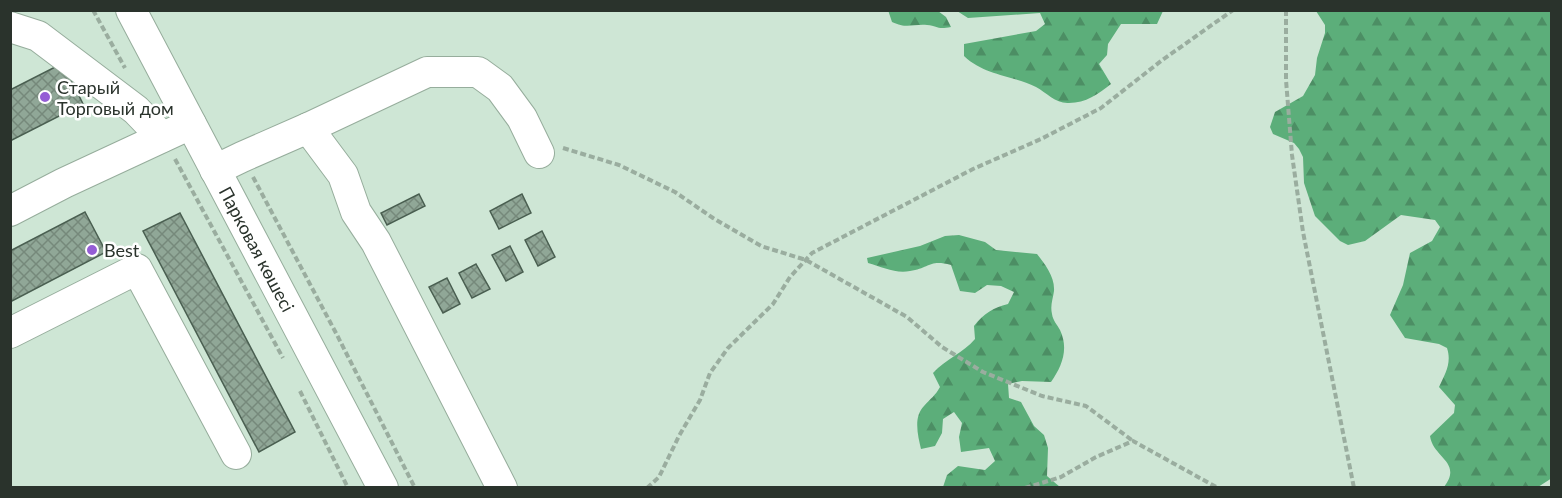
<svg xmlns="http://www.w3.org/2000/svg" width="1562" height="498" font-family="Lato,sans-serif">
  <defs>
    <pattern id="forest-firs" width="22" height="20" patternUnits="userSpaceOnUse" patternTransform="scale(1.5)"><rect width="22" height="20" fill="#5cae7a"/><path d="M5 1l3.5 6h-7zM16 11l3.5 6h-7z" fill="#4c8e64"/></pattern>
    <pattern id="building-cross-hatch" width="8" height="8" patternUnits="userSpaceOnUse" patternTransform="scale(1.5)"><rect width="8" height="8" fill="#90a797"/><path d="M0 0l8 8M0 8l8-8" fill="none" stroke="#76897b"/></pattern>
  </defs>
  <rect width="100%" height="100%" fill="#cee6d5"/>
  <g fill="url(#forest-firs)">
    <path d="M888,10L938,11L946,17L951,27C937,30 938,26 927,25C912,24 907,29 892,22Z"/>
    <path d="M1163,11L1157,24H1121L1108,44L1107,55L1099,64L1111,84C1098,94 1086,103 1069,103C1056,104 1047,93 1036,87C1012,75 985,76 964,56V44L1036,31L1045,24L1040,13L968,18L957,11Z"/>
    <path d="M1316,11H1551L1552,478L1538,487H1444C1463,462 1433,458 1430,436L1454,413L1455,405L1439,387C1445,374 1452,363 1447,348L1439,344L1405,338L1390,315L1403,285L1410,253L1432,241L1440,227L1435,220L1401,215L1365,241L1348,245L1340,241L1315,216L1304,183L1303,157L1299,149L1294,143L1273,134L1270,127L1275,112L1303,96L1315,75L1317,58L1325,33V25Z"/>
    <path d="M959,235L985,242L996,250L1037,254C1045,264 1055,277 1054,291C1053,299 1050,305 1052,314C1053,321 1057,324 1060,330C1069,349 1062,366 1051,382L1022,381L1008,384L1009,398L1021,402L1034,426L1044,435L1048,448L1047,476L1060,487H943L947,475L958,466L985,470L995,461L989,448L961,452L959,437L962,423L954,412L943,419L942,433L935,446L921,449C918,436 913,417 924,406C931,398 935,396 940,387L933,373C946,359 963,353 975,339L974,326C984,313 993,308 1008,304L1014,292L1001,286L987,285L975,293L960,291L951,265C929,259 930,268 910,271C896,274 882,267 868,263L867,258L920,246L945,236Z"/>
  </g>
  <g fill="url(#building-cross-hatch)" stroke="#4a5f51" stroke-width="1.5">
    <path d="M63,63L83,104L10,141V90Z"/>
    <path d="M419,194L425,206L387,225L381,213Z"/>
    <path d="M522,194L531,213L499,229L490,211Z"/>
    <path d="M85,212L106,252L10,302V251Z"/>
    <path d="M180,213L295,432L259,452L143,231Z"/>
    <path d="M542,231L555,257L538,266L525,240Z"/>
    <path d="M510,246L523,272L506,281L492,255Z"/>
    <path d="M476,264L490,289L472,298L459,273Z"/>
    <path d="M447,278L460,304L443,313L429,287Z"/>
  </g>
  <g fill="none" stroke-linecap="round" stroke-linejoin="round">
    <defs>
      <g id="minor">
        <path d="M131,10L383,488"/>
        <path d="M10,27L38,36L136,110L162,137"/>
        <path d="M308,128L427,72H478L500,88L522,118L539,153"/>
        <path d="M215,170L242,157L308,128L343,175L356,212L376,242L502,488"/>
        <path d="M10,211L64,183L191,124"/>
        <path d="M10,333L137,269L236,454"/>
      </g>
    </defs>
    <use href="#minor" stroke="#96ad9c" stroke-width="32"/>
    <g stroke="#9aad9f" stroke-width="4" stroke-dasharray="6 3" stroke-linecap="butt">
      <path d="M93,10L125,68"/>
      <path d="M1286,10V80L1292,155L1303,232L1354,488"/>
      <path d="M563,148L619,165L675,192L713,218L761,246L806,260L907,317L942,347L983,372L1042,396L1086,406L1133,441"/>
      <path d="M175,159L283,358"/>
      <path d="M253,177L337,335L415,488"/>
      <path d="M300,391L348,488"/>
      <path d="M647,488L659,477L679,436L700,400L710,373L728,348L773,304L790,277L812,253L973,169L1041,139L1101,108L1161,61L1233,10"/>
      <path d="M1025,488L1061,477L1096,457L1133,441L1218,488"/>
    </g>
    <use href="#minor" stroke="#fff" stroke-width="30"/>
  </g>
  <g fill="#945dd5" stroke="#fff" stroke-width="2">
    <circle cx="45" cy="97" r="6"/>
    <circle cx="92" cy="250" r="6"/>
  </g>
  <g text-anchor="middle" dominant-baseline="central" stroke-width="5" stroke-linejoin="round" paint-order="stroke">
    <g font-size="18" fill="#2a332c" stroke="#fff" text-anchor="start">
      <text x="57" y="87">Старый<tspan x="57" dy="21">Торговый дом</tspan></text>
      <text x="104" y="250">Best</text>
    </g>
    <g font-size="18" fill="#2a332c" stroke="#fff">
      <text transform="translate(257 249) rotate(62)">Парковая көшесі</text>
    </g>
  </g>
  <rect width="1562" height="498" fill="none" stroke="#2a332c" stroke-width="24"/>
</svg>
